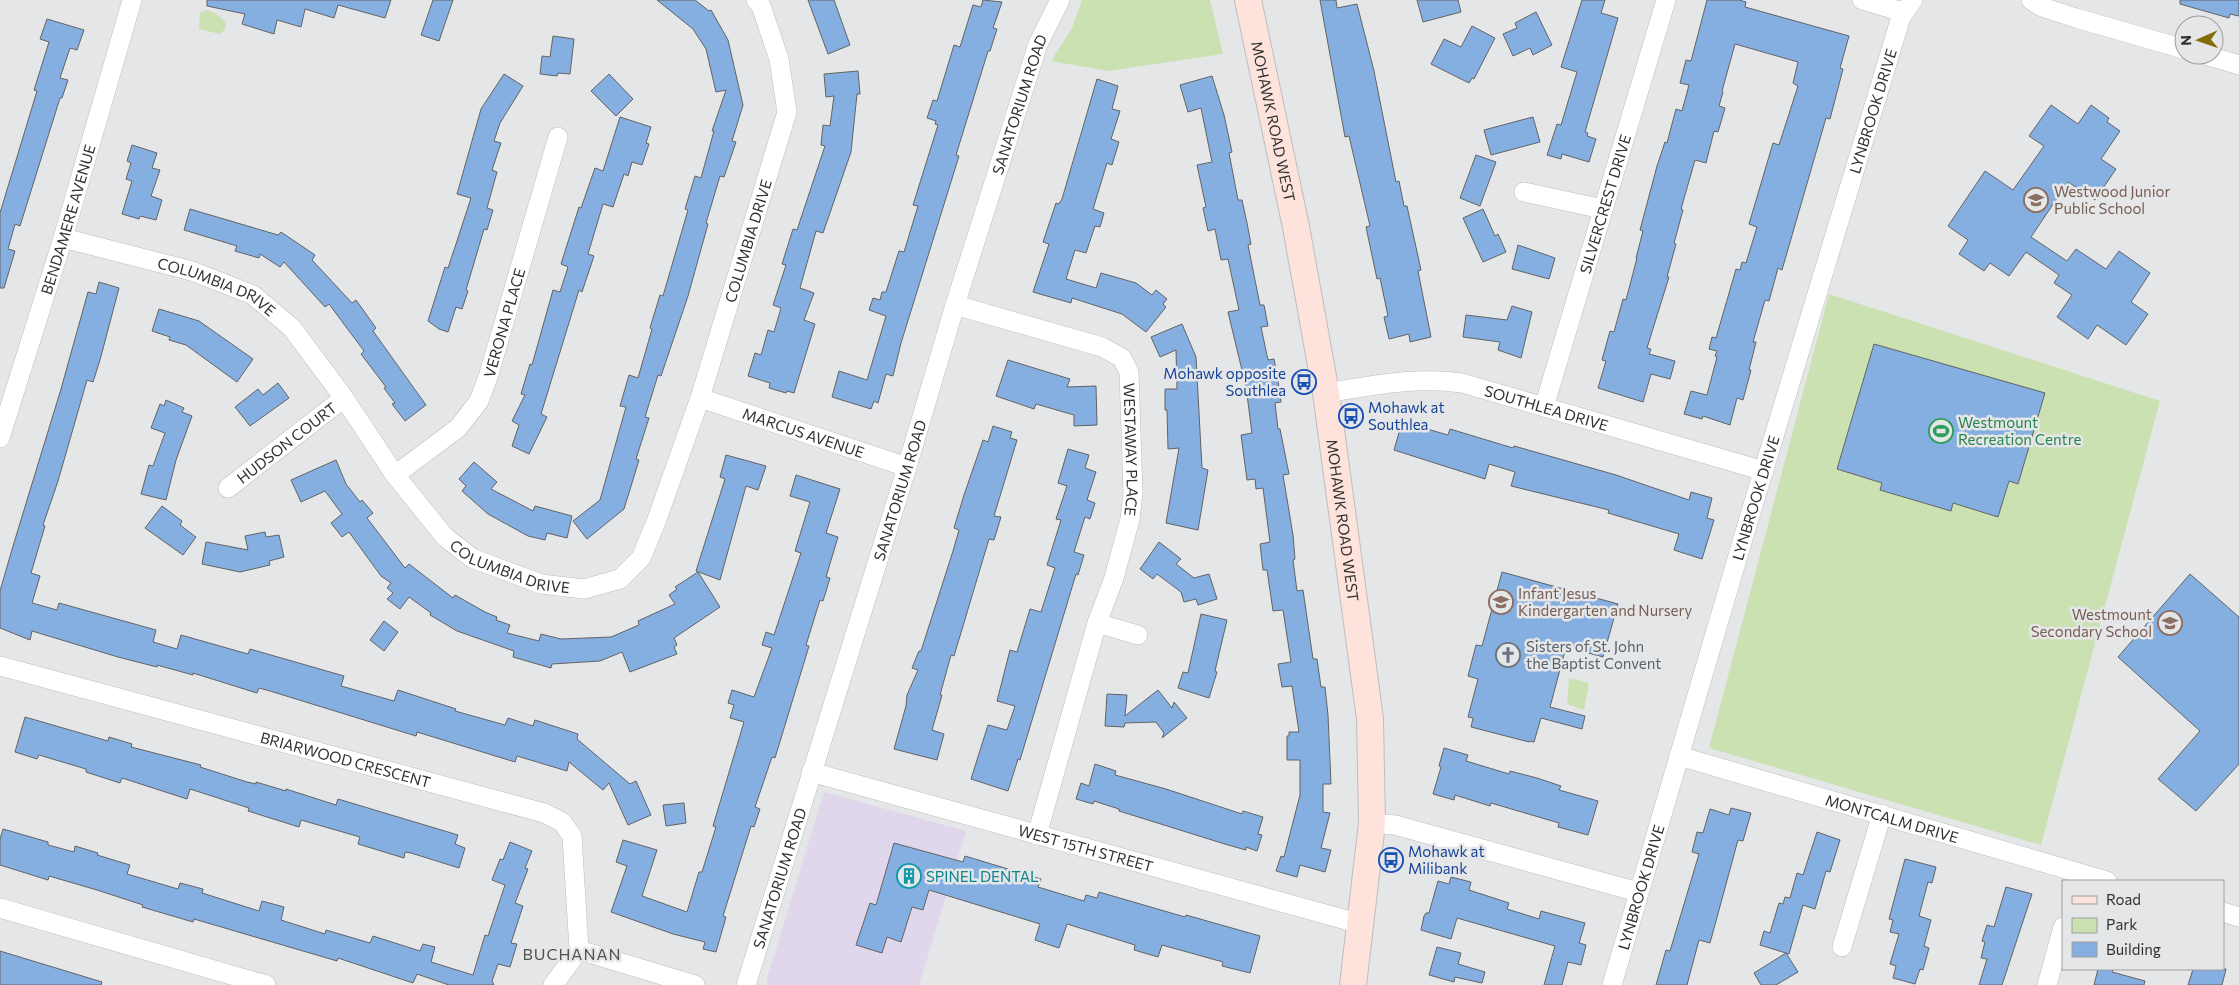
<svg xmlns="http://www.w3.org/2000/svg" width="2239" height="985" font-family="Commissioner,sans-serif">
  <rect width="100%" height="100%" fill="#e5e6e7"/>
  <path fill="#e1d7ec" d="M824,792L966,831L919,985H767V979Z"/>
  <g fill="#cce1b2">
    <path d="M1082,0H1210L1223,54L1108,71L1051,61L1072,28Z"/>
    <path d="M207,10L215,13L226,22L225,29L220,34L199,29L200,13Z"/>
    <path d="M1829,294L2160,401L2041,845L1709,748Z"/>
    <path d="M1569,678L1589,683L1584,710L1567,704Z"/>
  </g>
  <g fill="#86afe1" stroke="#626364">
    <path d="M207,0H391L385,18L338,5L334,18L305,9L301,27L277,20L274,34L242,24L245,14L207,6Z"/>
    <path d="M433,0H453L439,41L421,35Z"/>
    <path d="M657,0H695L709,11L711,10L728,40L743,105L732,141L736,142L724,177L720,176L706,223L708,224L688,296L661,376L658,375L645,417L649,418L636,459L639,460L624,509L587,539L573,521L600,500L626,407L620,406L629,375L638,378L652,329L650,328L660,295L663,296L688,210L685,209L695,176L701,178L714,131H712L726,90L716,92L706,49L693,29Z"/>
    <path d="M808,0H834L850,45L828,54Z"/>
    <path d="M983,0L1002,2L993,28L997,29L990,51H988L956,155L959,156L901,343L893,376L886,374L878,403L874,401L871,409L832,397L839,371L867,380L886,316L869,310L873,298L880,300L882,292H886L899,251L904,252L918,206L913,205L938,125L935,124L936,121L927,118L933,100L937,101L954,45L960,47L973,5L981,7Z"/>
    <path d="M1320,0H1336L1337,8L1357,4L1374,71L1396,182L1399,181L1404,206H1407L1421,270L1418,271L1431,337L1410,342L1409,334L1389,339L1384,317L1388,316L1380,278L1377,279L1366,227L1370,226L1349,136L1345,137Z"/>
    <path d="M1417,0H1458L1461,12L1423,22Z"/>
    <path d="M1582,0H1605L1601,13L1618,18L1585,132L1588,133L1587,136L1596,139L1589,162L1562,154L1561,159L1547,155L1557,124L1561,125L1577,72L1561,67Z"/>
    <path d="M1707,0H1739L1746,2L1745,7L1849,36L1840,68L1843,69L1830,119L1826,118L1782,270L1778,268L1769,301L1765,300L1753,342H1756L1749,370H1751L1743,400L1737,398L1730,425L1703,416L1702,419L1684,414L1691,391L1707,395L1717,357L1715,356L1717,351L1709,349L1712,337L1716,338L1736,269L1740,270L1742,262L1746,263L1757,227L1749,224L1773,143L1779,145L1798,86L1793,83L1798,62L1735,44L1722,91L1723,92L1719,106L1725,108L1718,132L1714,131L1706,163L1695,160L1681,209L1683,210L1674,243L1676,244L1667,277H1669L1647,348L1651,349L1649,354L1675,361L1670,379L1651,374L1643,402L1598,388L1606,361L1602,360L1610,331L1614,332L1623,299L1626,300L1637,258H1636L1643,231L1640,230L1657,166L1665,142L1667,143L1676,109L1682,111L1689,85L1680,83L1686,60L1691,61Z"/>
    <path d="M2180,0H2239V16L2230,14L2229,18L2180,4Z"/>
    <path d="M1536,12L1552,45L1533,55L1530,48L1513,56L1503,34L1517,28L1515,23Z"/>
    <path d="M47,19L84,30L77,50L70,48L60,78L68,80L62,98H60L20,226L15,224L8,249L15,251L4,288H0V213L37,91L34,90L49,42L40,39Z"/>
    <path d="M1472,26L1495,38L1474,79L1472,78L1469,83L1431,64L1444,39L1461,47Z"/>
    <path d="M553,36L574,39L570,74L558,73L557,76L540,74L542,56L550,57Z"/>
    <path d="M858,71L860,94H857L851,152L823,233L816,231L800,288L814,293L804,320L815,324L794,393L787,391L786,393L769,388L770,383L748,376L755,353L761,355L768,330L774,332L781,308L773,305L786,265L782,264L793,229L797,230L825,146L821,145L823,125L830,126L834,96L826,97L824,74Z"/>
    <path d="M504,74L523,86L500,123L494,141L501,143L492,170L497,172L487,208L493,210L487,230L484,229L466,290L468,291L462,309L456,307L448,332L439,329L428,321L445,267L448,268L456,244L471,198L457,194L481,109Z"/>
    <path d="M609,74L633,99L616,116L591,91Z"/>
    <path d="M1212,76L1224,115L1232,152L1229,153L1238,200H1242L1247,223L1251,244L1248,245L1260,305H1264L1268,326L1261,327L1268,360L1274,359L1277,374L1281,402L1275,403L1278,429H1280L1289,474L1283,475L1293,535L1295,559L1293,560L1297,591L1303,590L1313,659H1317L1321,687H1325L1328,715L1331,784H1323V812L1330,813L1321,848L1331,850L1325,872L1300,865L1297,877L1276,871L1281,856L1284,857L1300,795V760H1287V736H1289V732H1299L1292,686L1282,687L1278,664L1291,662L1283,610L1273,611L1267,570H1263L1260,544L1270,542L1263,488L1256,489L1255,479L1247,480L1241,435L1252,433L1246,387L1228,312L1239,310L1228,259L1221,260L1215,229L1208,231L1203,208L1206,207L1197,165L1212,162L1201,108L1188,112L1180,85Z"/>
    <path d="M1097,79L1118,86L1112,109L1120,111L1111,139L1119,142L1112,165L1107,163L1093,209L1104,213L1100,227L1095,226L1086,253L1075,250L1066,279L1096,288L1101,273L1136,283L1152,295L1156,290L1167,299L1163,304L1166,307L1146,332L1122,314L1072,298L1071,303L1033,292L1049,244L1043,242L1056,203L1059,204L1062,199Z"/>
    <path d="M2051,105L2078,124L2091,105L2109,118L2107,122L2120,131L2101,159L2116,169L2095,200L2068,182L2031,237L2067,261L2076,249L2106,269L2119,251L2150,273L2131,302L2148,314L2126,345L2097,325L2088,339L2057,317L2072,295L2054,283L2059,275L2026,252L2009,276L1990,263L1984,271L1959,254L1968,240L1948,226L1985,171L2013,190L2044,146L2029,136Z"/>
    <path d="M620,117L651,127L646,143L649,144L642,165L632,162L628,176L624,174L613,207L603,204L588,254L594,256L582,292L579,290L541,414L547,417L529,454L512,446L519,425L512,421L525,395L521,394L530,364L532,365L553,290L560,292L568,267L561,264L579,207L581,208L595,168L603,171Z"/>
    <path d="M1533,117L1540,142L1491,155L1484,130Z"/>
    <path d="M132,145L157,153L152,168L160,170L151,196L162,200L156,220L140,216L139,219L122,214L132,181L126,179L131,163L127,161Z"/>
    <path d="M1476,155L1496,162L1480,206L1460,198Z"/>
    <path d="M190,209L278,235L281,232L315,255L312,260L352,303L356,300L376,328L373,331L426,405L405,421L392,404L395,403L384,388L386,387L361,354L364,351L329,304L325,307L284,262L280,267L260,254L259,258L235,251L237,246L184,230Z"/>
    <path d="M1483,209L1495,236L1498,234L1506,252L1483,262L1463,218Z"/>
    <path d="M1518,245L1555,258L1549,279L1512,269Z"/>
    <path d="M99,282L119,288L100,360L93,382L87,380L58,481L43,525L45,526L31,573L40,576L32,603L57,610L59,603L156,630L153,642L177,649L181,635L248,654L250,649L344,676L341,686L394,701L398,690L456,709L455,711L505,725L508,718L533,726L535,720L578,734L577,739L630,784L636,781L651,815L628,825L609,783L603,790L569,762L567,771L517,756L515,762L417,732L416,736L270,691L259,688L257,693L193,673V675L157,665V667L118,657L32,631L30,640L0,628V591L13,546L61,389L88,292L96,294Z"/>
    <path d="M1512,306L1532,312L1521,358L1498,350L1500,342L1463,337L1466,315L1507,320Z"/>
    <path d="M159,309L199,321L253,359L237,382L186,345L169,340L170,337L152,331Z"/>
    <path d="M1182,324L1196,357L1202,468L1208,470L1198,530L1166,523L1179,448L1168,449L1167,410H1165V389H1177L1176,350L1160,357L1151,337Z"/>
    <path d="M1874,344L2045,393L2018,484L2009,481L1998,517L1953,503L1951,511L1880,490L1882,483L1837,469Z"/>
    <path d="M1008,360L1070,379L1067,387L1096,386L1097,425L1074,426V415L1036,404L1034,409L996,396Z"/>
    <path d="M278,383L289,398L250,426L235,407L258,389L263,395Z"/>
    <path d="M166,400L184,408L182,412L192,416L176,460L166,500L141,494L149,465L153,466L165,433L151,428L160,404L164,406Z"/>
    <path d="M1413,425L1448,435L1450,429L1513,448L1514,446L1616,475L1689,500L1691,492L1712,498L1707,518L1714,520L1702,559L1674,550L1679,534L1608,513L1609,510L1511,486L1515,472L1489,464L1485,479L1394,450L1400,429L1411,432Z"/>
    <path d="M993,426L1012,432L1010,438L1017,440L994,516L1001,517L994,540L989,539L954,656L951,655L940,695H942L932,730L944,734L937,760L894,749L906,706L907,695L918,670L912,668L919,651H921L953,551L959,530L954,528L964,495L983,440L988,442Z"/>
    <path d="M1068,449L1089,455L1085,468L1096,472L1087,500L1095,503L1090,519L1085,517L1074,552L1084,555L1078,575L1076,574L1020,760L1018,759L1008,791L971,779L988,725L1007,730L1015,706L997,701L1010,650L1017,652L1030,609L1041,612L1055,568L1047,565L1061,520L1056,519L1067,486L1058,483Z"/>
    <path d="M726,455L766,466L758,490L746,486L720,580L696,571L725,479L720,477Z"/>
    <path d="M336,460L346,484L360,502L362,500L373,513L367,518L405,568L409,564L453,598L455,595L485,612L497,617L496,620L510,625L507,633L539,641L541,634L561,639L611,637L639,625L638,621L675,604L669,595L677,589L675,587L698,572L720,607L674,638L677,645L674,647L677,654L630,672L622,652L600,661L552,664L551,668L513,657L514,651L457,631L430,615L431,613L409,597L400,609L387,599L393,593L387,588L391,583L381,576L349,532L342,537L331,523L342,514L325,491L301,502L291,480Z"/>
    <path d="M474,462L497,482L491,489L533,511L535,506L572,516L567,538L547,533L545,540L528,536L488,514L462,491L466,486L459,479Z"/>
    <path d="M796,475L840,489L826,533L838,537L826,577L830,578L823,601L820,600L806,645L809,646L775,758L772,757L755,807L760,809L754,827L751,826L723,916L726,917L716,952L703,949L705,942L673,934L611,912L627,866L616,862L623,840L657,850L642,896L687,912L699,872H702L716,827L713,826L744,722L730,718L734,705L728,703L732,690L754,697L772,648L762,645L766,632L774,635L801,553L795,551L810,502L790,496Z"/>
    <path d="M162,506L182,521L180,525L196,537L183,555L145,528Z"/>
    <path d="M265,532L266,537L279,535L284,557L269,561L270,565L240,572L202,564L206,542L248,550L245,536Z"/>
    <path d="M1159,542L1181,559L1176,564L1194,578L1209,574L1217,599L1198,605L1196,599L1184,602L1181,592L1157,574L1153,579L1140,569Z"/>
    <path d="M1502,572L1618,604L1603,657L1566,647L1550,707L1585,716L1582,729L1541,718L1534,742L1529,741V742L1471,727L1473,718L1468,717L1478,679L1468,676L1476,645L1482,646Z"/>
    <path d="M2190,574L2239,617V764L2196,811L2158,779L2200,731L2118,657Z"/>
    <path d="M1201,614L1227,620L1215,671L1217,672L1209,698L1178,688L1183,672L1188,673Z"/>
    <path d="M384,621L398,632L384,651L370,640Z"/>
    <path d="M1158,690L1172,708L1174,702L1187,718L1162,738L1164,733L1156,722L1125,723L1124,727L1105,726L1107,694L1127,695L1125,716Z"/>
    <path d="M25,717L108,741L109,737L132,744L131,747L201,765L200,767L247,782L256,784V782L286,791V789L336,805L338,799L458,835L455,844L465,848L459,868L411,853L405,852L404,858L358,844L360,837L301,820L299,827L248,811L249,808L190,789L187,799L122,778L120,783L86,772V769L39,755L37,759L15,752Z"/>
    <path d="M1444,748L1468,755L1466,761L1509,774L1510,771L1537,778L1561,786L1559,790L1598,801L1588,835L1558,827L1559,823L1491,803L1490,806L1455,795L1454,800L1433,794L1441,767L1439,766Z"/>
    <path d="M1095,764L1116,771L1115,775L1166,789L1242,814L1243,811L1263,817L1258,834L1262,835L1257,851L1246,847V850L1228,845L1119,811V809L1094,801L1093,804L1076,799L1081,783L1089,786Z"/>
    <path d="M684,803L686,823L666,826L663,805Z"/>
    <path d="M1731,808L1751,813L1743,841L1738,840L1710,943L1699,940L1687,985H1656L1666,950L1670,951L1699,854L1692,852L1697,832L1703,833L1710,809L1729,815Z"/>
    <path d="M3,829L48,842V845L74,852L75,846L98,853L97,855L130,865L127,874L178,889L180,883L203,889L202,893L259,911L262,901L284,907L281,920L325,934L326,930L370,943L373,936L420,951L423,944L435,947L431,962L473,975L485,935L488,936L505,885L492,880L500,859L503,860L510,842L532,851L525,868L528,869L515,903L523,906L511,943L517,944L510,967L498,964L492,981L494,985H449L417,974L413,983L338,958L337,961L194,919L193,922L142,907L143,905L97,890L49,876L48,880L0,865V839Z"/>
    <path d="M1817,832L1840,840L1830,872L1826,871L1815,909L1803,905L1789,954L1760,945L1764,931L1770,933L1779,903L1783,904L1785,897L1790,898L1797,873L1803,875Z"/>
    <path d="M894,843L963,862L965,856L1041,879L1038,887L1084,901L1086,895L1097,898L1099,892L1185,917L1186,915L1260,936L1250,973L1222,966L1223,962L1162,945L1158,957L1134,950L1135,945L1067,924L1059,948L1035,940L1040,924L929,890L923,910L912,907L901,942L887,937L882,953L856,945L870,903L876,905Z"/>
    <path d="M1905,859L1936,867L1932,883L1928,882L1919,916L1931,920L1924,946L1929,948L1923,970L1920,969L1915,984L1893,978L1896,966L1890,964L1899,934L1890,932L1893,920L1889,919Z"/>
    <path d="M1451,877L1471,882L1469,890L1509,903L1507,909L1539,919L1541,911L1585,923L1579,943L1586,945L1581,965L1568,962L1562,985H1544L1555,946L1457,918L1451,939L1421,930L1424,916L1426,913H1429L1438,881L1449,884Z"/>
    <path d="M2006,887L2032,894L2002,985H1979L1987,959L1981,958L1985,942L1982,941L1987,925L1994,927Z"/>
    <path d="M1437,947L1461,953L1458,964L1485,972L1482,983L1455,977L1454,982L1429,975Z"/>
    <path d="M0,951L102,982L101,985H0Z"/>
    <path d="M1786,953L1798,972L1776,985H1761L1754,973Z"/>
    <path d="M2098,969H2113L2112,972L2145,981L2144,985H2094Z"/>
    <path d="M2193,969H2226L2222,985H2188Z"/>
  </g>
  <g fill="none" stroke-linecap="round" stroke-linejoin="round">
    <defs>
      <g id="street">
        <path d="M1862,0L1903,12"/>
        <path d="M2031,0L2042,7L2076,18L2184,49"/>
        <path d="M2205,55L2239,65"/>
        <path d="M1524,192L1603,209"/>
        <path id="s1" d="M63,238L192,271L253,295L292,328L344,398L395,475L445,537L472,558L541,584L584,589L620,579L641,558L656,522L700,398L787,112L779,59L761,6L756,0"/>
        <path id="s2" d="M955,305L1102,347L1122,358L1129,372L1133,492L1130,519L1114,578L1097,623L1037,835"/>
        <path id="s3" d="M1326,393C1371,386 1416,376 1462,383L1764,471"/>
        <path id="s4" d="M700,398L907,467"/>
        <path id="s5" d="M1544,407L1666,0"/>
        <path id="s6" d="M0,438L63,238L132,0"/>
        <path id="s7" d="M395,475L458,428L479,401L489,374L558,137"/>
        <path id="s8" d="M228,488L344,398"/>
        <path d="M1097,623L1138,635"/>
        <path id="s9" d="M0,666L544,813L562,822L572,836L579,950L553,985"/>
        <path id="s10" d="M1679,756L2107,881"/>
        <path id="s11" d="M811,772L1361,924"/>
        <path d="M1372,823L1395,825L1638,892"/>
        <path d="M0,908L266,985"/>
        <path d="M2223,912L2239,917"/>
        <path d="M1842,947L1882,814"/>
        <path d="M579,950L695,985"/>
        <path id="s12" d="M746,985L907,467L955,305L1038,44L1060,0"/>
        <path id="s13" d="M1612,985L1747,525L1901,17L1913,0"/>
        <path d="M2047,985L2063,927"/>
      </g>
      <g id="secondary">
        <path id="s14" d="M1248,0L1296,227L1326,393L1370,719L1372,823L1353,985"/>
      </g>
    </defs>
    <use href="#street" stroke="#bdbebf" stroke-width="20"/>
    <use href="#secondary" stroke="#bdbebf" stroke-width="28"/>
    <use href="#street" stroke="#fff" stroke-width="19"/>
    <use href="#secondary" stroke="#fee3dc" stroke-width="26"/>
  </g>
  <defs>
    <symbol id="school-ring" viewBox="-11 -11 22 22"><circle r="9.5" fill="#e5e6e7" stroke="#8d6e63" stroke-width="1.5"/><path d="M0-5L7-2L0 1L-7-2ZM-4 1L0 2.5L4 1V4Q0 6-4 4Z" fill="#8d6e63"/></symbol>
    <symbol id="bus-ring" viewBox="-11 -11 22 22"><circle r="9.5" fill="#e5e6e7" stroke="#1a4fb4" stroke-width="1.5"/><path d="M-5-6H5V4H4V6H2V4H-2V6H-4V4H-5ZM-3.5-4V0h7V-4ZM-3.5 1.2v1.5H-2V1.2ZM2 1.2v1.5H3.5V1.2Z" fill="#1a4fb4"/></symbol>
    <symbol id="stadium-ring" viewBox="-11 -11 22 22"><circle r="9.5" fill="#e5e6e7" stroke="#2e9e5b" stroke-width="1.5"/><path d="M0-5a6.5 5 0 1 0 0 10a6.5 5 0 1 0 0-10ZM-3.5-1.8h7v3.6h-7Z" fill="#2e9e5b"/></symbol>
    <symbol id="church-ring" viewBox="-11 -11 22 22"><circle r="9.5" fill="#e5e6e7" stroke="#6b7280" stroke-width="1.5"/><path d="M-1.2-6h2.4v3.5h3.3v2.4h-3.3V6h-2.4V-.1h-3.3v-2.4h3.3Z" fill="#6b7280"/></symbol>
    <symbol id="building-ring" viewBox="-11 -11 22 22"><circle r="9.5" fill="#e5e6e7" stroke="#0f9aa8" stroke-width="1.5"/><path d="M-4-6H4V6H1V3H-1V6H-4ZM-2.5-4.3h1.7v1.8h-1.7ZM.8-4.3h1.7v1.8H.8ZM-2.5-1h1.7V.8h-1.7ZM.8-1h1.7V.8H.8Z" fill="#0f9aa8"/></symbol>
  </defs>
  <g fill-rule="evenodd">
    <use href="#school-ring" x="2022" y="186" width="28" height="28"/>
    <use href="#bus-ring" x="1290" y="368" width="28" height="28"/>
    <use href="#bus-ring" x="1337" y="402" width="28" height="28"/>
    <use href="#stadium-ring" x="1927" y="417" width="28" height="28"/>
    <use href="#school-ring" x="1487" y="588" width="28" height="28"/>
    <use href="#school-ring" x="2156" y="609" width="28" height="28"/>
    <use href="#church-ring" x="1494" y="641" width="28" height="28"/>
    <use href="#bus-ring" x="1377" y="846" width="28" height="28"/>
    <use href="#building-ring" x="895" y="862" width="28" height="28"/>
  </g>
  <g text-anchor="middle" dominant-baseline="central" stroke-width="5" stroke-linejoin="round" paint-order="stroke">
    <g font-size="15" fill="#313132" stroke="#e5e6e7">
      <text stroke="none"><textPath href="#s12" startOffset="922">SANATORIUM ROAD</textPath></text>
      <text stroke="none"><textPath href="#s13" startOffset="912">LYNBROOK DRIVE</textPath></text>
      <text stroke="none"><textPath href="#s14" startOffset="124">MOHAWK ROAD WEST</textPath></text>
      <text stroke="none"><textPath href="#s5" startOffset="212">SILVERCREST DRIVE</textPath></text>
      <text stroke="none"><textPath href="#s6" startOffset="229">BENDAMERE AVENUE</textPath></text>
      <text stroke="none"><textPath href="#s1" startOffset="1062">COLUMBIA DRIVE</textPath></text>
      <text stroke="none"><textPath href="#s1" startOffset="162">COLUMBIA DRIVE</textPath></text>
      <text stroke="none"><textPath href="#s7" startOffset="195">VERONA PLACE</textPath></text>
      <text stroke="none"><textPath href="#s3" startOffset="225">SOUTHLEA DRIVE</textPath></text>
      <text stroke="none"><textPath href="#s4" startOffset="109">MARCUS AVENUE</textPath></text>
      <text stroke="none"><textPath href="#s8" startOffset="74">HUDSON COURT</textPath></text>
      <text stroke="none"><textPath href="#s2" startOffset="269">WESTAWAY PLACE</textPath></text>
      <text stroke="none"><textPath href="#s12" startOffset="518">SANATORIUM ROAD</textPath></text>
      <text stroke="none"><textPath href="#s13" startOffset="508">LYNBROOK DRIVE</textPath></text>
      <text stroke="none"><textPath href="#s14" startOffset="529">MOHAWK ROAD WEST</textPath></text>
      <text stroke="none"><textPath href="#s1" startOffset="582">COLUMBIA DRIVE</textPath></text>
      <text stroke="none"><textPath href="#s9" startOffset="358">BRIARWOOD CRESCENT</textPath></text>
      <text stroke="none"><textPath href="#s10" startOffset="222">MONTCALM DRIVE</textPath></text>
      <text stroke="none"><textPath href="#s11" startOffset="285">WEST 15TH STREET</textPath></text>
      <text stroke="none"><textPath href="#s12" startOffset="112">SANATORIUM ROAD</textPath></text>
      <text stroke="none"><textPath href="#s13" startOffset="102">LYNBROOK DRIVE</textPath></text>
    </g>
    <g font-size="15" fill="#785e54" stroke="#e5e6e7" text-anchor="start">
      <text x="2054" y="191">Westwood Junior<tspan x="2054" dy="17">Public School</tspan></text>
      <text x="1518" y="593">Infant Jesus<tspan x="1518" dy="17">Kindergarten and Nursery</tspan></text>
      <text x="2152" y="614" text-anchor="end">Westmount<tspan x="2152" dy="17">Secondary School</tspan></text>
    </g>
    <g font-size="15" fill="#164399" stroke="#e5e6e7" text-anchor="start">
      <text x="1286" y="373" text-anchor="end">Mohawk opposite<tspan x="1286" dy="17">Southlea</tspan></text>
      <text x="1368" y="407">Mohawk at<tspan x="1368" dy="17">Southlea</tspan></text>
      <text x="1408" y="851">Mohawk at<tspan x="1408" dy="17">Milibank</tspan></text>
    </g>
    <g font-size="15" fill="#27864d" stroke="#e5e6e7" text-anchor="start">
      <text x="1958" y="422">Westmount<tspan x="1958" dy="17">Recreation Centre</tspan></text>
    </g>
    <g font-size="15" fill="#5b616d" stroke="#e5e6e7" text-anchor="start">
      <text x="1526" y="646">Sisters of St. John<tspan x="1526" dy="17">the Baptist Convent</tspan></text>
    </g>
    <g font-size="15" fill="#0d838f" stroke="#e5e6e7" text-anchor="start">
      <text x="926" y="876">SPINEL DENTAL</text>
    </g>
    <g font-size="16" letter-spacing="1" fill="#525353" stroke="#e5e6e7">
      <text x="572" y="953">BUCHANAN</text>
    </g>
  </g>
  <rect x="2062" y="880" width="162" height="90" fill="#e5e6e7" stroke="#9d9e9f"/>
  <rect x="2072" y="896" width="25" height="8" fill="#fee3dc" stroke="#9d9e9f"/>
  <text x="2106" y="905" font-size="15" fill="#313132">Road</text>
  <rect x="2072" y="918" width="25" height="15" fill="#cce1b2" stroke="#9d9e9f"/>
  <text x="2106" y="930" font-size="15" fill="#313132">Park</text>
  <rect x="2072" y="942" width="25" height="15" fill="#86afe1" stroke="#9d9e9f"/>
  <text x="2106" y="955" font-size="15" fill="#313132">Building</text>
  <g transform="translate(2199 40) rotate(268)"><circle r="24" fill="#e5e6e7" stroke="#9d9e9f"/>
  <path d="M0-4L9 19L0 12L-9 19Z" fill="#846c09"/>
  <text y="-8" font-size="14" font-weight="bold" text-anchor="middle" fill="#313132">N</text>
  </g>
</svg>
